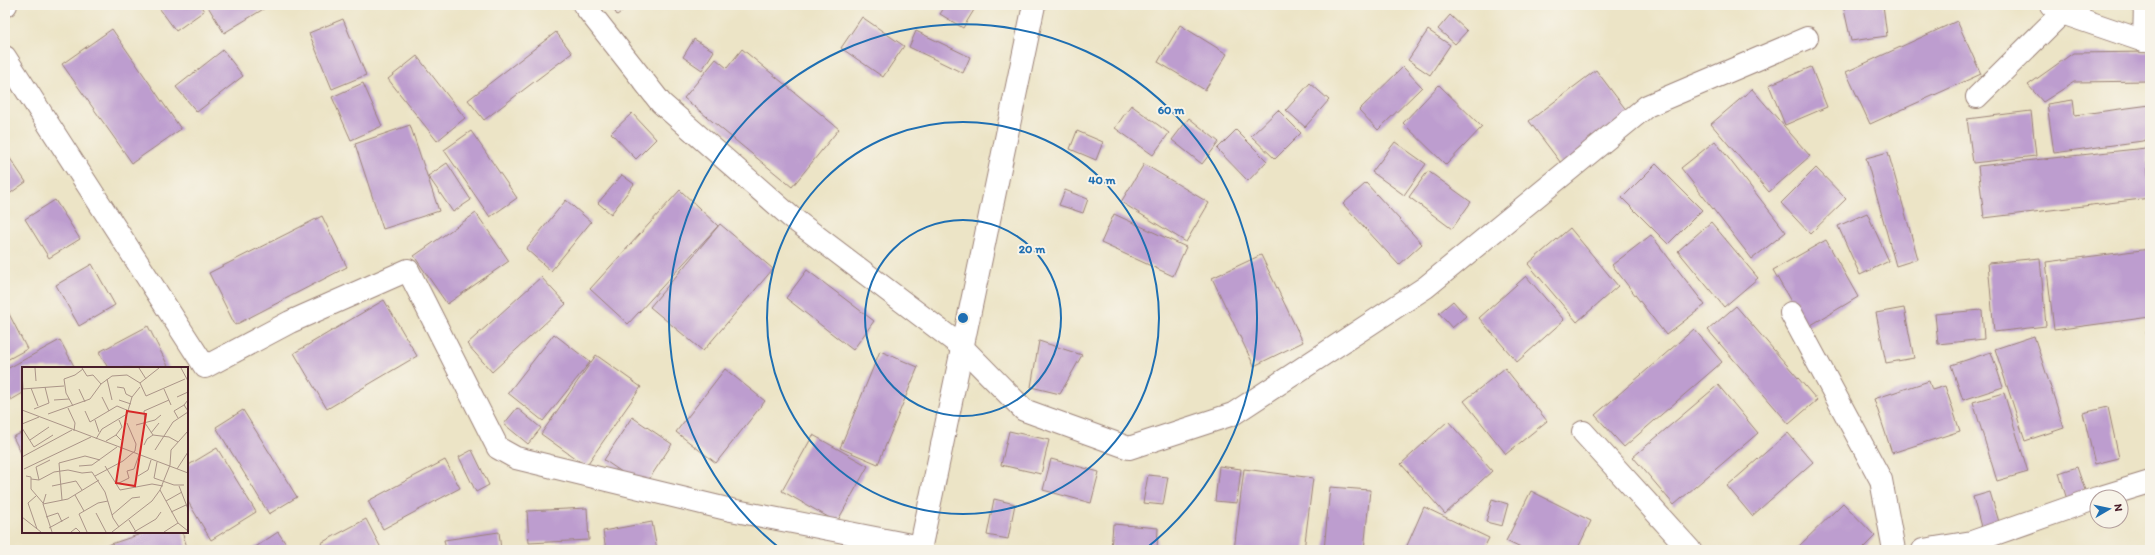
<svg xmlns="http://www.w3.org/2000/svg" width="2155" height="555" font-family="Itim,sans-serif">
  <rect width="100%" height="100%" fill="#f7f3e8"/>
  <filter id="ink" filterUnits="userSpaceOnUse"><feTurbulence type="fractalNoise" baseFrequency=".025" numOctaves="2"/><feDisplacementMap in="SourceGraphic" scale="8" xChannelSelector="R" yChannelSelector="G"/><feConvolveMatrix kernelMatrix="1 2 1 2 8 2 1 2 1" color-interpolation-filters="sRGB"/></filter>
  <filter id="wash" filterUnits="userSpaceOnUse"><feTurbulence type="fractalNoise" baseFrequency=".012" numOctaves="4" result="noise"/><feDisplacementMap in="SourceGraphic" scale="16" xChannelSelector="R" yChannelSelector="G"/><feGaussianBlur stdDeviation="0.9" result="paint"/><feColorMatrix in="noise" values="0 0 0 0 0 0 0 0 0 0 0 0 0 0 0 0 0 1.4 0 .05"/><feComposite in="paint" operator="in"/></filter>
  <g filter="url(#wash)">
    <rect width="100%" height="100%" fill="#ece4c6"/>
    <g id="blocks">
      <g fill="#bd9dcf">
        <path d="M157,5H200L204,11L176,31Z"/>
        <path d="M207,5H270L224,33Z"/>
        <path d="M611,5H631L617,15Z"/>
        <path d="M946,5H977L963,28L940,14Z"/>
        <path d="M1843,5H1883L1887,36L1851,41Z"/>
        <path d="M1450,15L1467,31L1455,44L1438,29Z"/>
        <path d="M862,17L904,46L883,77L841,48Z"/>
        <path d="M343,19L366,75L332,89L309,33Z"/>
        <path d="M1957,21L1981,74L1870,124L1846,72Z"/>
        <path d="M1180,25L1227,54L1205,90L1158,62Z"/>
        <path d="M112,29L181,129L132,163L62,64Z"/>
        <path d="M1428,30L1450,45L1430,75L1408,60Z"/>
        <path d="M916,31L970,57L963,73L909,47Z"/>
        <path d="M556,32L572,53L484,120L468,100Z"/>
        <path d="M694,39L714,51L702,70L683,57Z"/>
        <path d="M742,49L839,129L792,187L684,98L716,59L727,68Z"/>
        <path d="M223,50L243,76L197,112L176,87Z"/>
        <path d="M2150,52V81L2074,82L2043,102L2028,85L2073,53Z"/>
        <path d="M417,56L465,118L437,141L388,79Z"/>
        <path d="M1403,67L1422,87L1378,130L1359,110Z"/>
        <path d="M1811,67L1827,107L1785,125L1769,85Z"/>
        <path d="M1596,70L1630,115L1564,167L1529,121Z"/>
        <path d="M363,83L382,126L351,140L332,97Z"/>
        <path d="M1310,83L1329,100L1305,127L1286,110Z"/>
        <path d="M1439,85L1482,127L1446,165L1403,123Z"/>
        <path d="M1752,89L1810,156L1769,192L1711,124Z"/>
        <path d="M2073,100L2075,115L2150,105V140L2054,153L2047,104Z"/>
        <path d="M1131,105L1169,133L1153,155L1115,128Z"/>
        <path d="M1278,110L1301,133L1275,159L1251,136Z"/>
        <path d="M2031,111L2036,156L1973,163L1967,119Z"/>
        <path d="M632,113L656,139L636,159L611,133Z"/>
        <path d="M1189,118L1219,142L1202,164L1172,140Z"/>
        <path d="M410,125L439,211L383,229L355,144Z"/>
        <path d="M1236,130L1267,161L1248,181L1217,149Z"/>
        <path d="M471,131L517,198L490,217L444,150Z"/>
        <path d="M1077,131L1103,142L1096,160L1070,149Z"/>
        <path d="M1715,141L1786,232L1752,259L1681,168Z"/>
        <path d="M1395,142L1426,164L1404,195L1372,172Z"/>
        <path d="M2146,148L2150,198L1984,218L1978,166Z"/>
        <path d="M5,151L26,182L5,197Z"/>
        <path d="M1888,152L1918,259L1896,266L1866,158Z"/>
        <path d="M447,163L471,200L453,212L428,176Z"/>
        <path d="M1144,164L1209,203L1186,242L1121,202Z"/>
        <path d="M1656,164L1702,210L1668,244L1622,198Z"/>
        <path d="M1816,168L1846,199L1810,234L1781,203Z"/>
        <path d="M1428,171L1471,202L1452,229L1409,197Z"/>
        <path d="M622,175L634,184L611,214L598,203Z"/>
        <path d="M1366,183L1422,244L1399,265L1343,204Z"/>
        <path d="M680,190L718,226L628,324L590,289Z"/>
        <path d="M1065,190L1088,199L1083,213L1059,205Z"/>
        <path d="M55,200L80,239L49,258L25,219Z"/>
        <path d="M566,200L591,222L551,271L526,249Z"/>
        <path d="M476,213L509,261L447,304L414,256Z"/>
        <path d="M1867,213L1889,261L1860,275L1838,226Z"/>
        <path d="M1114,214L1186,247L1173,276L1101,243Z"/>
        <path d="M322,216L347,267L235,325L209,273Z"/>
        <path d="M1711,222L1758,278L1724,307L1678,251Z"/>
        <path d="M720,224L773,269L703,351L650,307Z"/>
        <path d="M1570,228L1618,286L1577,322L1528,264Z"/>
        <path d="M1651,235L1705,305L1666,335L1612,265Z"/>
        <path d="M1826,240L1858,297L1806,328L1773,270Z"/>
        <path d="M2150,249V317L2054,330L2046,262Z"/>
        <path d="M1261,255L1303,342L1254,366L1212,278Z"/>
        <path d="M2040,258L2046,326L1994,332L1988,263Z"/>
        <path d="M92,264L115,305L79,326L56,285Z"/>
        <path d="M807,270L874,321L853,350L786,298Z"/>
        <path d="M1526,276L1564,320L1517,362L1479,318Z"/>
        <path d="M541,277L566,304L492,372L467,344Z"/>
        <path d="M384,300L417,356L327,409L294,353Z"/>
        <path d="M1453,301L1466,316L1452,328L1439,313Z"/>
        <path d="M1736,306L1817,400L1789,424L1708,330Z"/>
        <path d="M1904,308L1914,358L1886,363L1876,313Z"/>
        <path d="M7,310L27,349L5,361V311Z"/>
        <path d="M1982,310L1984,339L1938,344L1935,314Z"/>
        <path d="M148,326L169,368H108L99,352Z"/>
        <path d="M1694,329L1722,362L1624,447L1595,415Z"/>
        <path d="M2150,331V349H2149L2146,332Z"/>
        <path d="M554,334L590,362L543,421L508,393Z"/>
        <path d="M2034,336L2064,428L2025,441L1995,349Z"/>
        <path d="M60,340L74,366L70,368H23V393L11,400L5,388V370Z"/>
        <path d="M1039,341L1082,355L1060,394L1031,387Z"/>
        <path d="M880,351L918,367L878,464L840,448Z"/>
        <path d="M1991,352L2003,387L1963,400L1951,365Z"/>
        <path d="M596,355L641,387L586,466L541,434Z"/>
        <path d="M1505,368L1547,421L1506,454L1464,401Z"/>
        <path d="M725,369L765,401L716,463L676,432Z"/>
        <path d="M1929,381L1932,390L1945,386L1960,431L1892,453L1874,399Z"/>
        <path d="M1718,385L1758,433L1674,505L1633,457Z"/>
        <path d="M2004,393L2028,472L1997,481L1973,402Z"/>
        <path d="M2108,407L2119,458L2095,464L2083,413Z"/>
        <path d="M517,408L541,428L528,444L504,424Z"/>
        <path d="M243,410L297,497L269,514L216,427Z"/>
        <path d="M632,417L672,444L644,487L604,460Z"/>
        <path d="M1448,421L1492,471L1445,514L1401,464Z"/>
        <path d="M1009,431L1049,440L1041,474L1001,465Z"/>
        <path d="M23,432V457L13,437Z"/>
        <path d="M1788,433L1813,462L1752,516L1727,486Z"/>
        <path d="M813,435L868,466L837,522L782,491Z"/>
        <path d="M217,448L256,512L211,540L187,500V466Z"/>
        <path d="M472,450L489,485L476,492L459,457Z"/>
        <path d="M1051,459L1099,472L1091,503L1043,490Z"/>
        <path d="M445,460L460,488L383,529L368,501Z"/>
        <path d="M1219,466L1241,469L1237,503L1215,501Z"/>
        <path d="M2077,467L2087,496L2068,503L2059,473Z"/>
        <path d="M1244,469L1313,478L1304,550H1234Z"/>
        <path d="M1148,475L1168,477L1163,505L1143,503Z"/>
        <path d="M1330,487L1370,490L1364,550H1324Z"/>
        <path d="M1531,491L1591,521L1577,550H1525L1506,541Z"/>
        <path d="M1990,492L1999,522L1981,527L1973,497Z"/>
        <path d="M994,499L1015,504L1008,539L987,535Z"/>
        <path d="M1492,499L1508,504L1502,526L1486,522Z"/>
        <path d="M1843,503L1875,536L1861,550H1795Z"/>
        <path d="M1424,507L1489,538L1483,550H1405Z"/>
        <path d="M587,508L589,540L529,543L527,511Z"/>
        <path d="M366,519L382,550H325L321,543Z"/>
        <path d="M652,522L657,550H606L603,531Z"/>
        <path d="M1113,524L1158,528L1157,550H1111Z"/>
        <path d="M147,532H182L188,550H93Z"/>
        <path d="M278,532L290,550H251Z"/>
        <path d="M499,532L501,550H446L444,540Z"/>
      </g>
    </g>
  </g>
  <g filter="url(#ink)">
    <use href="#blocks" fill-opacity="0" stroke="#9b8278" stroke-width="1"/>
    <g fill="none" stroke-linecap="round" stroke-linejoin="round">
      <defs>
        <g id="minor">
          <path d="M5,5H6"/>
          <path d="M584,5L661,103L791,217L961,346L1024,410L1129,448L1233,414L1426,287L1647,106L1807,38"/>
          <path d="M2051,5L2062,13L2144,41L2150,37"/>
          <path d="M2144,41L2145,5"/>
          <path d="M5,57L205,367L290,322L408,270L498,448L516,458L731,510L921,547"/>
          <path d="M1977,97L2062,13"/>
          <path d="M1791,313L1881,480L1894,550"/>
          <path d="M1583,432L1690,550"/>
          <path d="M2101,497L2150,482"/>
          <path d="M920,550L1034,5"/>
          <path d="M1923,550L1972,542L2097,498"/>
        </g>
      </defs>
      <use href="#minor" stroke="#9b8278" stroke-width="24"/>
      <use href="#minor" stroke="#fff" stroke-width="22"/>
    </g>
  </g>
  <g fill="none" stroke="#1f6fb2" stroke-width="2">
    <circle cx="963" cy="318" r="98"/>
    <circle cx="963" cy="318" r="196"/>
    <path d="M782 550A294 294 0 1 1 1144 550"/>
  </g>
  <g transform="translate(22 367)">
    <rect width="166" height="166" fill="#ece4c6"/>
    <path fill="none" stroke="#ab9588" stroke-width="1" d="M13,1L14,14M60,1L65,9L71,8L79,17M117,1L124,12M137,1L118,16L124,29L163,12M159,1L166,14M0,3L1,22M85,12L90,33M95,20L102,21L104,27L110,30M9,21L16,39M0,22L42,19M57,22L63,35M142,22L149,38M80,30L87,44M155,30L166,25M32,33L47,32M97,33L109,37M147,33L122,44L123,56L131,68L147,70L156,75M166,33L162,38L166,44M51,39L44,26L42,12L53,8L61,2M46,41L53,56L52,64M12,42L27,36L23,20M0,43L166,106M63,44L68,55L95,39L107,44M26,47L68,32L79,17L90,9L105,8L118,16M156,51L152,44L162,38M73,53L77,65M0,57L17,50M114,58L133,53L139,48M0,61L12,80L31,68M129,66L137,56M94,68L100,60L97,53M74,72L80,62L105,47L110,30L118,20M8,73L27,60M84,74L94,68L99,73M122,78L125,72L131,68M133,83L151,55L166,45M0,90L50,63M135,95L132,111L152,118H162M57,99L70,98L95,80M83,99L98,123L130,117L141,119M2,102L69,70M155,102L166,85M4,109L9,110V122L21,136M73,109L101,94L113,84L114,77L105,56M116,109L126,103L129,93M9,112L17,113L32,105L46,103L60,106L70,105L83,125L91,151L97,160M17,113L14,100L28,93M95,117L107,111L105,104L112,102L117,88M30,119L54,114L60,123M157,119L166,142M138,123L156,156L166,164M24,127L21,137L30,165M53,128L62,144M14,129L6,136L15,162M40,133L37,96L63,89L78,93M144,134L160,125M21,137L46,132L77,113M149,145L164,138M74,146L84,165M90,148L110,131L118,130M0,150L19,165M24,150L36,146L40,155M107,153L114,165M27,161L47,150M49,165L54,161L58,165M65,165L57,147L76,136L86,134M90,165L130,134L138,123L148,98L149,83L166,64M112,165L134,152L139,145M142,165L156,156"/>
    <path fill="#d62828" fill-opacity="0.15" stroke="#d62828" stroke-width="2" d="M105,44L124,47L113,119L94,116Z"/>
    <rect width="166" height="166" fill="none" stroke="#4a1f2b" stroke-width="2"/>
  </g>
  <circle cx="963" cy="318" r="6" fill="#1f6fb2" stroke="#f7f3e8" stroke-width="2"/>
  <g font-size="12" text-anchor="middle" font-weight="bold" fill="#1f6fb2" stroke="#f7f3e8" stroke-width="4" stroke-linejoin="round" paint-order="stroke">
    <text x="1171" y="114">60 m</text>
    <text x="1102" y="184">40 m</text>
    <text x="1032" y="253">20 m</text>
  </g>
  <rect width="2155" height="555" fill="none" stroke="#f7f3e8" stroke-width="20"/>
  <g transform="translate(2109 509) rotate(81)"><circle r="19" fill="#f7f3e8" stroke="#b29e9c"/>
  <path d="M0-3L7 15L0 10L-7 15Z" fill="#1f6fb2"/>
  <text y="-6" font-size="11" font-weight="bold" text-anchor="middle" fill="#4a1f2b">N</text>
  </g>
</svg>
